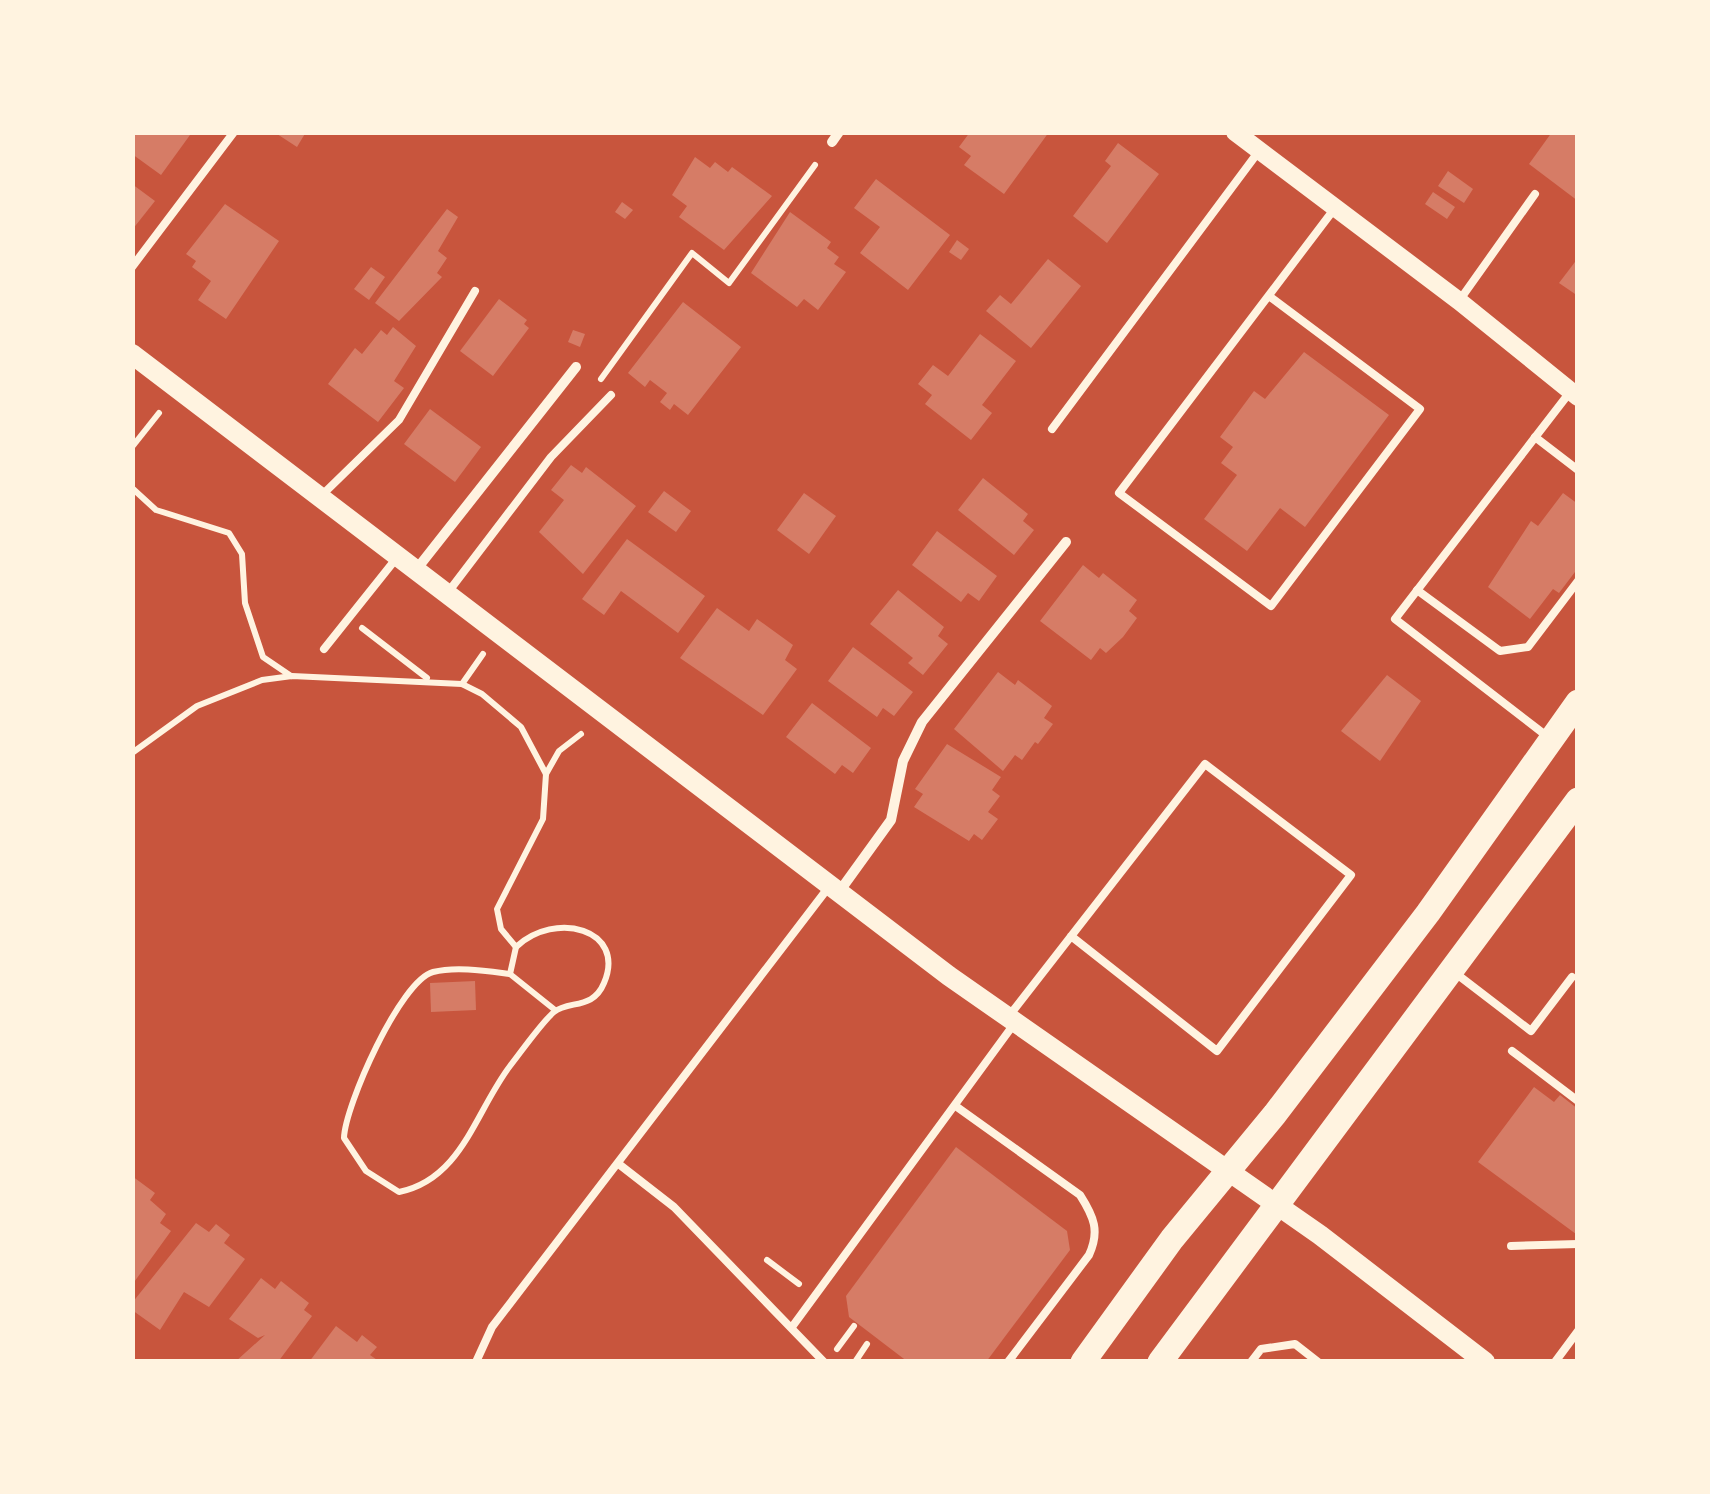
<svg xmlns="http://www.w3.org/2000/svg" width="1710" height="1494" font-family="'Sofia Sans Condensed',sans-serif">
  <rect width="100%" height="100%" fill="#c8553d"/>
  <g fill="#d67c66">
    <path d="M132,132H188L190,135L161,175L132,154Z"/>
    <path d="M274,132H306L297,147Z"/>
    <path d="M970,132H1049L1004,194L964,165L971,156L959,147Z"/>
    <path d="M1552,132H1578V201L1529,164Z"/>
    <path d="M1118,143L1159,174L1107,243L1073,216L1111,166L1105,161Z"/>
    <path d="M695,157L710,168L715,162L728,172L732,167L772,196L724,250L679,217L687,206L672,195Z"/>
    <path d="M1448,171L1473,189L1464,203L1438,186Z"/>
    <path d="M876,179L950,235L908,290L860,253L880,227L854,208Z"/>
    <path d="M132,184L155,201L132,230Z"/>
    <path d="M1433,192L1455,207L1447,219L1425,204Z"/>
    <path d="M622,202L633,210L625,219L615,212Z"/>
    <path d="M225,204L279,241L226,319L198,300L211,281L192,267L196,261L186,254Z"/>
    <path d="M447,209L458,217L438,251L447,258L437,273L442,277L399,321L375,303Z"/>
    <path d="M790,212L831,242L827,248L839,257L834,264L846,272L818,310L804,299L797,307L751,273Z"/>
    <path d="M957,240L969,249L961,260L949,252Z"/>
    <path d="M1578,258V296L1559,283Z"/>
    <path d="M1048,259L1081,286L1031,348L986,311L1000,295L1011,304Z"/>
    <path d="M371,267L385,277L369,300L354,289Z"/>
    <path d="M499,299L527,320L524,324L529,328L493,376L460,351Z"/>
    <path d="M683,302L741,347L688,415L674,404L670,410L660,402L667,393L650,380L645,387L628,373Z"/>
    <path d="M393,327L416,346L394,381L404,388L378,422L328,384L355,348L362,354L381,330L387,335Z"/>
    <path d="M573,330L585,334L580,347L568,342Z"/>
    <path d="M980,334L1016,361L982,405L992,413L971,440L925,404L932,395L918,384L933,365L948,376Z"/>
    <path d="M1304,352L1389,415L1305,527L1280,508L1247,551L1204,519L1237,475L1221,463L1233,447L1220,437L1254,391L1265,399Z"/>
    <path d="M430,409L481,447L455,482L404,444Z"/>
    <path d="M571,465L582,473L586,467L636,506L583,574L539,532L564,500L551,490Z"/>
    <path d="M983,478L1028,514L1023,521L1034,530L1014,555L958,510Z"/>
    <path d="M664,491L691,511L676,532L648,512Z"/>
    <path d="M804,493L836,516L809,554L777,530Z"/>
    <path d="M1563,493L1578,504V568L1559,593L1553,589L1530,619L1488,587L1531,521L1538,526Z"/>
    <path d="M937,531L997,576L979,601L968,593L961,602L912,565Z"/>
    <path d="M627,539L705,596L678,633L621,591L604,615L582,599Z"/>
    <path d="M1083,565L1099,578L1103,573L1137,600L1129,611L1137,618L1123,637L1106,653L1100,648L1091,660L1040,621Z"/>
    <path d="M898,590L944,627L938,636L948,644L923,675L908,663L913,658L870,624Z"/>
    <path d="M717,608L749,631L757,619L793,645L785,660L797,669L763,715L680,658Z"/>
    <path d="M853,647L913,692L894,716L883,708L877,717L828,681Z"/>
    <path d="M998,672L1015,685L1018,680L1052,706L1044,718L1053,724L1038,744L1035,742L1022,760L1015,755L1003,771L954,729Z"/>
    <path d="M1387,675L1421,701L1380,761L1341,731Z"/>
    <path d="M812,703L871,748L853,773L842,765L835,774L786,737Z"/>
    <path d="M947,744L1001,777L992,790L1000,796L988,812L998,819L982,840L974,834L969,841L914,807L923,794L915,789Z"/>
    <path d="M475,981L476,1010L431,1012L430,983Z"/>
    <path d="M1534,1087L1554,1102L1560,1095L1578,1109L1576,1234L1478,1162Z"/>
    <path d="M956,1147L1067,1231L1070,1250L986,1362H908L849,1317L846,1296Z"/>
    <path d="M132,1176L155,1193L150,1200L166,1214L160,1223L171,1231L132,1285Z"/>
    <path d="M196,1223L209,1232L216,1224L230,1235L224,1243L245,1259L209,1307L184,1292L160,1330L132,1310V1303Z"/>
    <path d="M261,1278L275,1289L281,1281L309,1303L304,1310L312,1316L278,1362H235L265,1335L258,1338L229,1319Z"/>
    <path d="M336,1326L357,1342L362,1335L377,1347L370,1355L380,1362H309Z"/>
  </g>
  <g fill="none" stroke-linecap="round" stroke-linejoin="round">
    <g stroke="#fff3e0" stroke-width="6">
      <path d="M601,379L692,253L729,283L815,165"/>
      <path d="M132,447L159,413"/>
      <path d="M132,488L156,510L229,533L242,554L245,603L263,657L291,676"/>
      <path d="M362,628L427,678"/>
      <path d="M462,684L483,654"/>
      <path d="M132,753L197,706L262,680L292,676L462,684L482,694L521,727L546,774L543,819L497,909L501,929L516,947C555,910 627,929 604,983C593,1010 569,1000 554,1012C542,1022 521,1052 510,1066C475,1112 462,1179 399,1192L366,1171L344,1138C345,1106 400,981 433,972C456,966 487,971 510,974"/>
      <path d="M546,774L559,751L581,734"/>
      <path d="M516,947L510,974L555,1010"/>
      <path d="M767,1260L799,1284"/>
      <path d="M837,1349L854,1326"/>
      <path d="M855,1362L867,1344"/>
    </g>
    <g stroke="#fff3e0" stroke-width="8">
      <path d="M132,267L234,132"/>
      <path d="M1269,296L1420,409L1271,606L1119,493L1335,208"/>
      <path d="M1459,301L1535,194"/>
      <path d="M1052,429L1259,151"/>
      <path d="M1535,437L1578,470"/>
      <path d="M320,497L399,420L475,291"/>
      <path d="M1417,590L1500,651L1528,647L1578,581"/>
      <path d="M449,591L551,457L611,395"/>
      <path d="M324,649L395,560"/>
      <path d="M1548,737L1395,619L1570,392"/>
      <path d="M1454,972L1531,1031L1572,977"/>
      <path d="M1009,1016L1205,764L1351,875L1217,1051L1071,936"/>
      <path d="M1512,1051L1578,1101"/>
      <path d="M957,1107L1080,1195C1094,1217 1100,1231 1089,1255L1008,1362"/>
      <path d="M620,1165L674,1207L824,1362"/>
      <path d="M1511,1246L1578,1244"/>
      <path d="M792,1327L1014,1024"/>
      <path d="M476,1362L492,1327L828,888"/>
      <path d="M1251,1362L1261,1349L1295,1344L1318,1362"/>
      <path d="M1555,1362L1578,1331"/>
    </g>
    <g stroke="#fff3e0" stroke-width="10">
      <path d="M832,142L839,132"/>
      <path d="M416,570L576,367"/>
      <path d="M839,892L891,820L903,761L922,722L1066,542"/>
    </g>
    <path stroke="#fff3e0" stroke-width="18" d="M1235,132L1459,301L1578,397"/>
    <path stroke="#fff3e0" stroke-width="20" d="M132,354L949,976L1320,1235L1485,1362"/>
    <g stroke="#fff3e0" stroke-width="25">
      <path d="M1083,1362L1172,1239L1275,1114L1428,913L1578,702"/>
      <path d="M1160,1362L1578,800"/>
    </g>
  </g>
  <rect width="1710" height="1494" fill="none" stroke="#fff3e0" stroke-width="270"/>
</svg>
